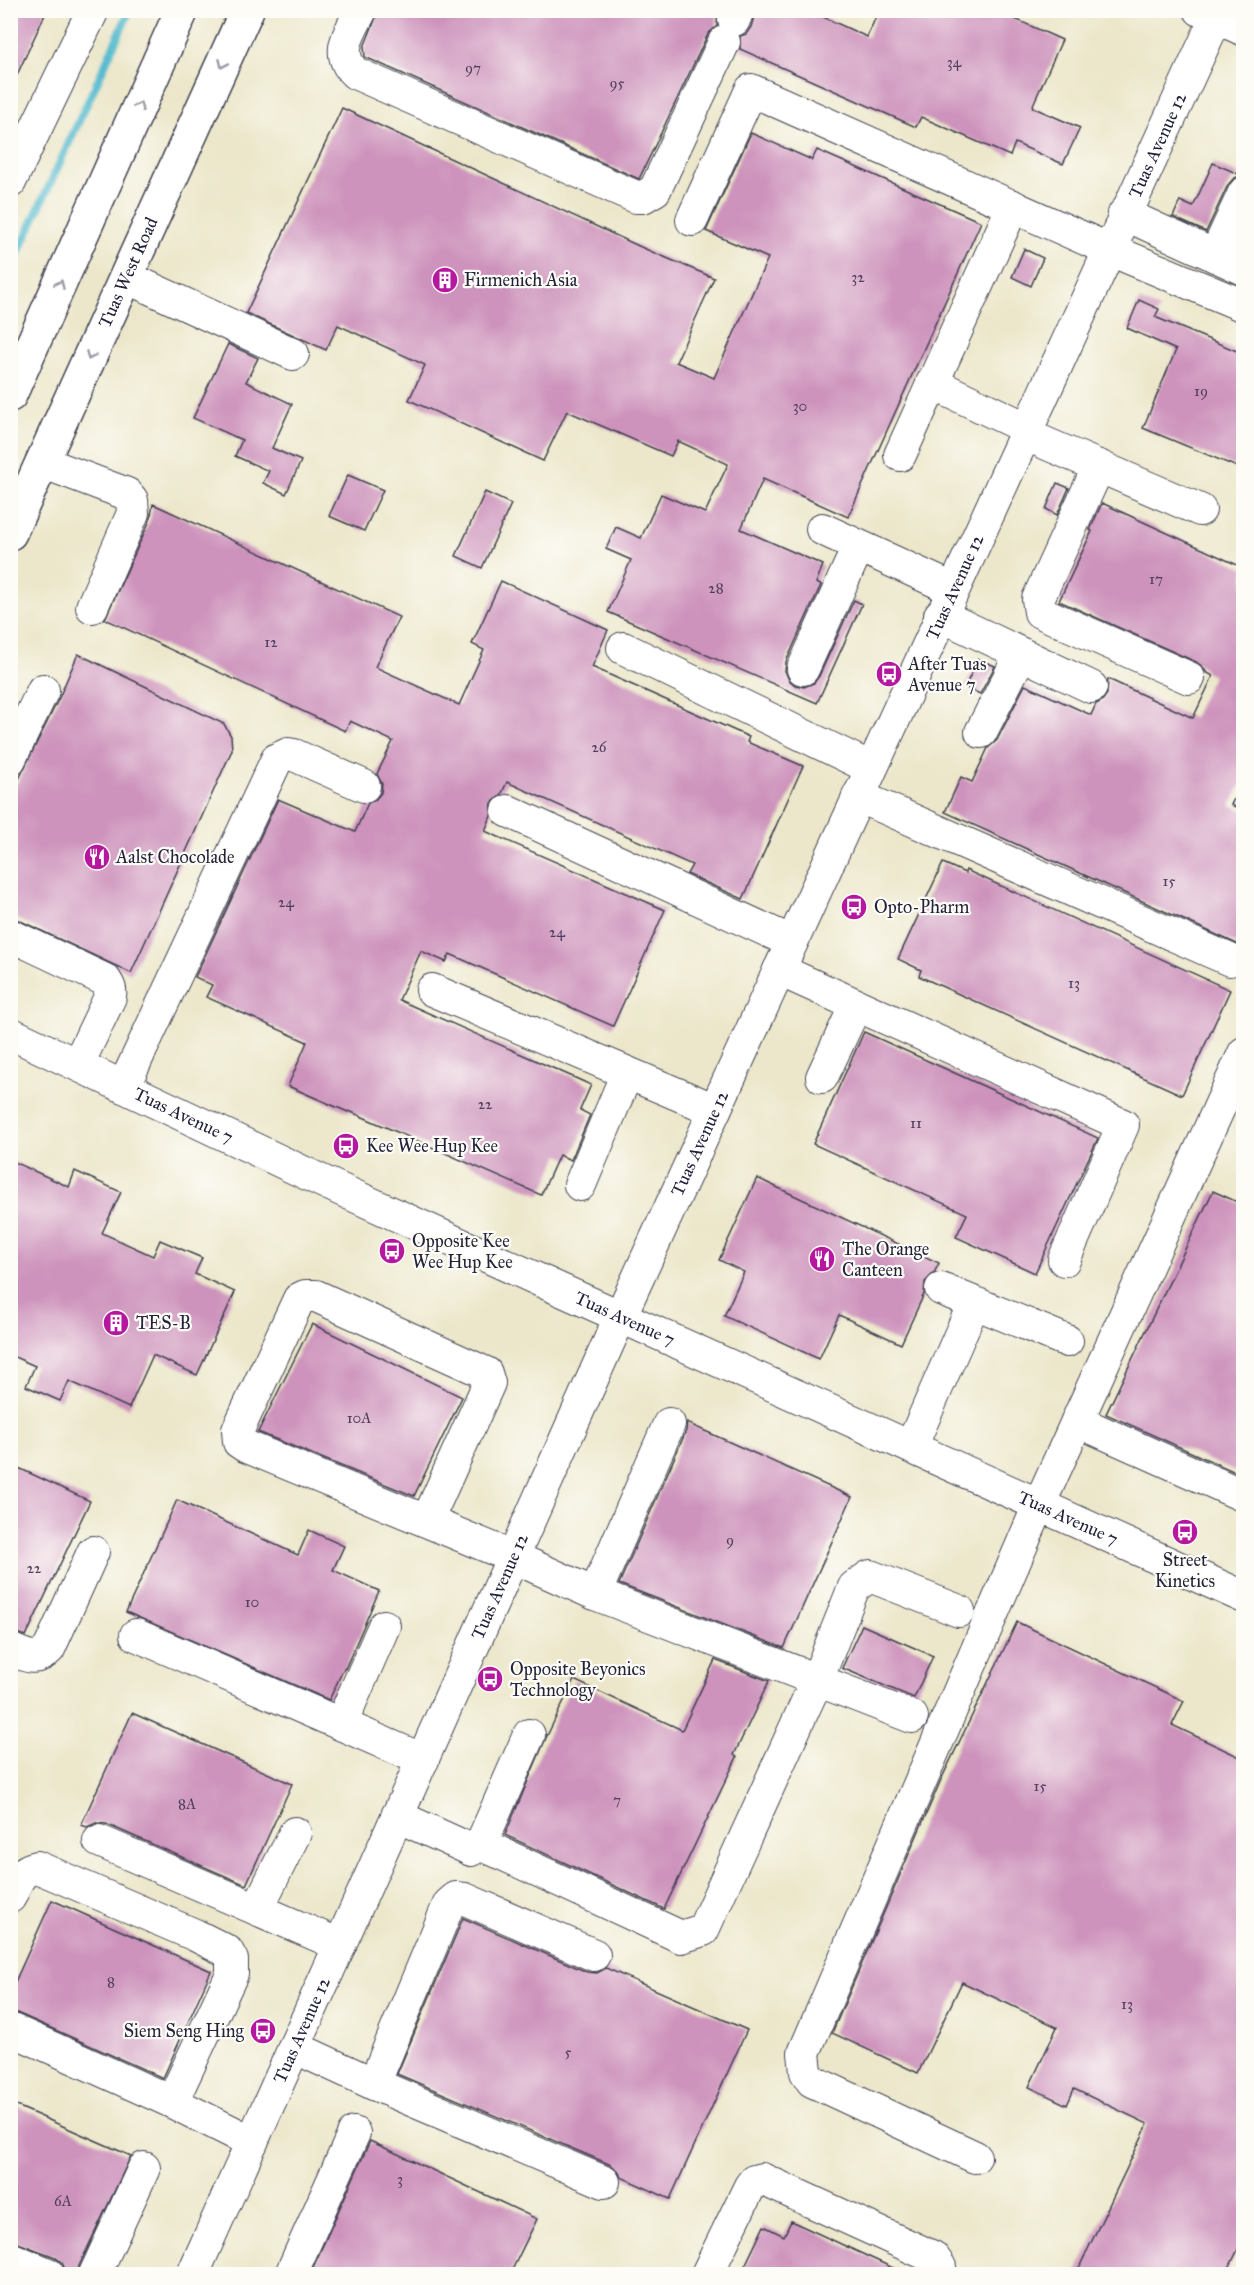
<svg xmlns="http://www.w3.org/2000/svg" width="1254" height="2285" font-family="'IM FELL Great Primer',serif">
  <rect width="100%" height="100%" fill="#fdfcf7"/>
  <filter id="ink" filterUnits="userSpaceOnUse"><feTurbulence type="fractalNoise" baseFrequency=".0167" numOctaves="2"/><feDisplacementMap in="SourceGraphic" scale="12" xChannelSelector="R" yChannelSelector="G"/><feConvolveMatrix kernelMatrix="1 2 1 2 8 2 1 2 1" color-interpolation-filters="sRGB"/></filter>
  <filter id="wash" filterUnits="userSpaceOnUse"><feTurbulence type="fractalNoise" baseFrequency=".008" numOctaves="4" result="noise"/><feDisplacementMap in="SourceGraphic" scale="24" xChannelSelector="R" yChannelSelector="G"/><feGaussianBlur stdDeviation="1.35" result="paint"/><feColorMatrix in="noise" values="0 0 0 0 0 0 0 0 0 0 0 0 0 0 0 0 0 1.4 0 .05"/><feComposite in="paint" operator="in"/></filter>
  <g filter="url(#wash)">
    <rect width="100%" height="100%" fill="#ece7ca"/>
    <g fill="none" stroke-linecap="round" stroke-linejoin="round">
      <path stroke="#50b9cd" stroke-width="8" d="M10,271L130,10"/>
    </g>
    <g id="blocks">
      <g fill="#cd93bc">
        <path d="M10,10H47L10,90Z"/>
        <path d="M379,10H718L717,26L708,34L639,179L365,57L364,47Z"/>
        <path d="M756,10H808L867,37L879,10H995L1062,40L1032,107L1080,128L1063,164L1015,143L1010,156L921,117L916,127L740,49V36L746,34L751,27Z"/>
        <path d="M342,108L643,248L714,278L676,362L714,378L768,258L706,231L751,133L812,160L817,150L981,222L848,517L763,479L741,529L823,565L816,583L821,585L786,662L785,671L789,680L795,685L804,687L814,683L819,676L854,600L862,604L817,703L608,612L631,560L606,549L616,527L641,538L661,494L705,513L728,464L678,441L671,456L567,411L543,461L409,400L425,365L338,325L326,350L246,313Z"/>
        <path d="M1213,163L1241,175L1233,179L1228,185L1206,232L1173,217L1180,201L1193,207Z"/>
        <path d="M1024,249L1043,258L1031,286L1012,277Z"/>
        <path d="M1139,300L1159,309L1155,317L1244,354V470L1143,428L1176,350L1127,328Z"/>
        <path d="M228,344L258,358L246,382L292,404L272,448L301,461L286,494L263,483L269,471L235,456L242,440L193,418Z"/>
        <path d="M348,475L383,490L364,531L329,516Z"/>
        <path d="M1057,483L1069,488L1057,515L1046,509Z"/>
        <path d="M485,492L511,504L482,568L456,556Z"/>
        <path d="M1102,503L1244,568V778L1231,805L1244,811V948L1237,944L945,812L961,777L972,782L988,748L997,740L1025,685L1091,715L1096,704L1102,701L1107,694L1108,679L1193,718L1213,676L1206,672L1203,667L1196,662L1059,601L1092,531L1090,530Z"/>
        <path d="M153,504L399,617L375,667L459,705L484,650L472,644L501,581L608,630L592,667L749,737L747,742L803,766L743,899L687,874L692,865L507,782L501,795L492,803L491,816L485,831L665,910L613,1026L450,954L446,962L421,951L399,1000L591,1085L580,1110L590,1115L571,1160L559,1155L541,1195L349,1111L348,1112L288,1086L307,1042L206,997L212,985L195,977L278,799L355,832L368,803L375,800L381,793L382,784L377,774L393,741L350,721L345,731L105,619L150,520Z"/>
        <path d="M78,654L224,724L231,736L232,750L131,973L10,916V797L59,698Z"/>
        <path d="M978,659L995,666L980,694L965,687Z"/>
        <path d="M943,863L965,873L966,870L1230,990L1182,1095L919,976L921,970L898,959Z"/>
        <path d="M864,1032L1098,1138L1035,1273L956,1237L967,1214L813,1144Z"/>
        <path d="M10,1160L69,1187L75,1171L121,1192L102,1233L153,1256L160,1240L202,1258L195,1274L235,1292L197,1375L153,1355L129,1408L69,1381L60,1401L26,1386L35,1366L10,1355Z"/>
        <path d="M757,1178L939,1263L934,1273L925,1282L924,1294L901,1344L839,1315L819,1359L724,1316L744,1272L719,1260Z"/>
        <path d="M1213,1191L1244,1205V1476L1106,1414Z"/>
        <path d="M312,1324L462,1397L414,1496L258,1432Z"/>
        <path d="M687,1423L852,1497L784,1648L619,1584L686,1431Z"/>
        <path d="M10,1464L90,1501L26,1636L10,1631Z"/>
        <path d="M177,1500L298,1555L309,1530L344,1546L333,1570L379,1591L345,1669L344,1668L329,1700L126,1612Z"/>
        <path d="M1017,1622L1184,1701L1172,1725L1244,1759V2237L1226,2274H1076L1148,2124L1074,2089L1067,2105L1029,2087L1057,2027L962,1982L918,2073L832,2033L940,1782Z"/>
        <path d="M862,1625L933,1656L914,1698L842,1668Z"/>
        <path d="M715,1660L769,1681L734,1755L737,1757L664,1909L505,1835L546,1738L574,1680L682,1730Z"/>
        <path d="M132,1713L292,1784L246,1885L106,1824L96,1823L87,1827L81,1825Z"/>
        <path d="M52,1900L211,1971L163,2078L17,2013L10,2011V1993Z"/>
        <path d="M463,1918L587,1972L597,1973L606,1968L747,2030L670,2199L621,2177L618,2171L611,2165L397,2074Z"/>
        <path d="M10,2103L131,2156L79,2266L77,2274L65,2269L62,2263L55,2257L10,2240Z"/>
        <path d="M370,2141L537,2219L510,2274H310Z"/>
        <path d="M791,2221L906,2274H741L764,2226L784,2236Z"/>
      </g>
    </g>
  </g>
  <g filter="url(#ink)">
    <use href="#blocks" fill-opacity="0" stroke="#404050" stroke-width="1.5"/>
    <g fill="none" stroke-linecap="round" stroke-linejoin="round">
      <defs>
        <g id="minor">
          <path d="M361,10C350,33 334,52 355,73L636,197H643L655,190L724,42"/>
          <path d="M1200,10L1244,30"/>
          <path d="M734,20L738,10"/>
          <path d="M10,182L93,10"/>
          <path d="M1124,214L1244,269"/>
          <path d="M692,220L751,90L1108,249L1244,306"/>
          <path d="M1215,256L1244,193"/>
          <path d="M126,277L293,354"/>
          <path d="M932,383L1026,428"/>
          <path d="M1024,434L1200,510"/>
          <path d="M900,455L1013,206"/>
          <path d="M42,462L127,494L132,500L133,513L92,607"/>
          <path d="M1099,466L1038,599L1040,612L1189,678"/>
          <path d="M822,529L953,589"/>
          <path d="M940,615L1091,687"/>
          <path d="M623,648L871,768"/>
          <path d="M803,669L858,547"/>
          <path d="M981,732L1021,654"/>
          <path d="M10,759L43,690"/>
          <path d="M858,796L1230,960"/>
          <path d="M508,811L792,942"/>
          <path d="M10,935L105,980C110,987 111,990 110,997L78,1064"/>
          <path d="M779,970L1123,1125L1064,1260"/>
          <path d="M432,990L715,1110"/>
          <path id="s1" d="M10,1033L324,1182L550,1285L1244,1597"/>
          <path d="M822,1077L856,1005"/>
          <path d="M124,1086L277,759L288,754L294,755L364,786"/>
          <path d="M580,1185L627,1073"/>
          <path d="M941,1289L1067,1341"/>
          <path d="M1077,1421L1244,1496"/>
          <path d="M911,1447L974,1303"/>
          <path d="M427,1521L489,1383L486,1373L316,1296H305L299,1299L238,1430L239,1442L245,1446L513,1557L595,1594L912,1717"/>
          <path d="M595,1594L669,1424"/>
          <path d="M136,1635L423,1760"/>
          <path d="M10,1649C25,1656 37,1662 49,1649L93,1552"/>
          <path d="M341,1724L384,1626"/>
          <path d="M397,1816L465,1847L471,1850L481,1844L529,1735"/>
          <path d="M99,1841L340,1945"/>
          <path d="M481,1844L681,1937L703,1930L817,1680L854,1587L870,1576L959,1611"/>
          <path d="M10,1897C18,1880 19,1871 37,1867L195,1935L227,1951L232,1960V1974L172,2102"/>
          <path d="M257,1909L295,1833"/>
          <path d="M10,2029L172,2102L252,2142"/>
          <path d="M294,2047L374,2084L604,2182"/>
          <path d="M374,2084L449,1904L456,1898L465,1899L594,1955"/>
          <path d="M975,2157L812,2081L806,2072L804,2053L1039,1505L1244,1053"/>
          <path d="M10,2258L48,2274"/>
          <path d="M95,2274L144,2168"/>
          <path id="s2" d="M193,2274L620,1317L1216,18"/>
          <path d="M291,2274L354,2133"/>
          <path d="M707,2274L750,2186L754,2181L762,2179L933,2257L940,2267L938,2274"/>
        </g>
        <g id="major">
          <path d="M10,395L182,10"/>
          <path id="s3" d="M10,533L247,10"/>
        </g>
      </defs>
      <use href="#minor" stroke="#404050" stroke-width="34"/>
      <use href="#major" stroke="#404050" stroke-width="36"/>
      <use href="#minor" stroke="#fff" stroke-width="32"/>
      <use href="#major" stroke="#fff" stroke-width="33"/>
    </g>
    <defs><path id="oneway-chevron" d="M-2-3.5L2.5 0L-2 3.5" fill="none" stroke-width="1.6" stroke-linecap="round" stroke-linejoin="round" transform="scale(1.5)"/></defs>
    <g stroke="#9c9ca7">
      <use href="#oneway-chevron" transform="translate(223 64) rotate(114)"/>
      <use href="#oneway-chevron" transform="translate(139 106) rotate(-66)"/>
      <use href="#oneway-chevron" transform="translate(60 284) rotate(-66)"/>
      <use href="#oneway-chevron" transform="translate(90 356) rotate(114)"/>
    </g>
  </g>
  <defs>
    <symbol id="building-disc" viewBox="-11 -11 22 22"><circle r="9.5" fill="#b5179e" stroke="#fdfcf7"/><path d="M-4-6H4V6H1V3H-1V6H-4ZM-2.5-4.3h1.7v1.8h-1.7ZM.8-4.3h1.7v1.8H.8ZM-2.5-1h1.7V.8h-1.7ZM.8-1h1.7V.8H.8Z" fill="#fff"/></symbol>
    <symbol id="bus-disc" viewBox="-11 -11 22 22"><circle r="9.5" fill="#b5179e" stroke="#fdfcf7"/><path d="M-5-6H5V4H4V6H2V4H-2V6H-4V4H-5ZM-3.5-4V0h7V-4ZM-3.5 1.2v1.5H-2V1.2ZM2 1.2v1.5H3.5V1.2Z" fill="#fff"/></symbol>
    <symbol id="restaurant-disc" viewBox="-11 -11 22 22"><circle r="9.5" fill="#b5179e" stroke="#fdfcf7"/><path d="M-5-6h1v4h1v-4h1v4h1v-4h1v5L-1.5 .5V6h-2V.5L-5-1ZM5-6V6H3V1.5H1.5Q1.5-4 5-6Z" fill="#fff"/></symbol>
  </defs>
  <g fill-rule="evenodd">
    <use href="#building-disc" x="430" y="265" width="30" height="30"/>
    <use href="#bus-disc" x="874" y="659" width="30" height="30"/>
    <use href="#restaurant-disc" x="82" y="842" width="30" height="30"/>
    <use href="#bus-disc" x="839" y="892" width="30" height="30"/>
    <use href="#bus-disc" x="331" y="1131" width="30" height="30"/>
    <use href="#bus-disc" x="377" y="1236" width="30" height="30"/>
    <use href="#restaurant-disc" x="807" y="1244" width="30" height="30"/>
    <use href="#building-disc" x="101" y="1308" width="30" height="30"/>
    <use href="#bus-disc" x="1170" y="1517" width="30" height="30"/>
    <use href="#bus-disc" x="475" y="1664" width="30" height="30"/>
    <use href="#bus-disc" x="248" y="2016" width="30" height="30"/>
  </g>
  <g text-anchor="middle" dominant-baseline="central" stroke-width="4.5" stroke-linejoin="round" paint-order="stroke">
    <g font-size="15" fill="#4d3e5b">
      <text x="954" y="62">34</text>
      <text x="473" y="68">97</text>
      <text x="617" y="83">95</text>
      <text x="858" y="277">32</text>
      <text x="1201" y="391">19</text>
      <text x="800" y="406">30</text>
      <text x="1156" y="579">17</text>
      <text x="716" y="588">28</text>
      <text x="271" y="642">12</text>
      <text x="599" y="747">26</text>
      <text x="1169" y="881">15</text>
      <text x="286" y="902">24</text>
      <text x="557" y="932">24</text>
      <text x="1074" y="983">13</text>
      <text x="485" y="1104">22</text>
      <text x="916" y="1123">11</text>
      <text x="359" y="1418">10A</text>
      <text x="730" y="1540">9</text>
      <text x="34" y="1568">22</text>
      <text x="252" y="1602">10</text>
      <text x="1040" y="1786">15</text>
      <text x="617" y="1800">7</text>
      <text x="187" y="1804">8A</text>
      <text x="111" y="1982">8</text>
      <text x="1127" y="2004">13</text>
      <text x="568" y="2052">5</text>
      <text x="400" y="2179">3</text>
      <text x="63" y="2201">6A</text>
    </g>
    <g font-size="18" fill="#22223b" stroke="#fdfcf7">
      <text stroke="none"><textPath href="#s2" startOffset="2337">Tuas Avenue 12</textPath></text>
      <text stroke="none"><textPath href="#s3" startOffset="286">Tuas West Road</textPath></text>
      <text stroke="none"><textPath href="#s2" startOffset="1851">Tuas Avenue 12</textPath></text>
      <text stroke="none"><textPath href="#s1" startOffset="192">Tuas Avenue 7</textPath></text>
      <text stroke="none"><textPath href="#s2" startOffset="1239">Tuas Avenue 12</textPath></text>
      <text stroke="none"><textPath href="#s1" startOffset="678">Tuas Avenue 7</textPath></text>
      <text stroke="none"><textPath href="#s1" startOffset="1164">Tuas Avenue 7</textPath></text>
      <text stroke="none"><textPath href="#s2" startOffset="753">Tuas Avenue 12</textPath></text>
      <text stroke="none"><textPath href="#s2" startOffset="267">Tuas Avenue 12</textPath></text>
    </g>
    <g font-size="18" fill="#22223b" stroke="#fdfcf7" text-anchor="start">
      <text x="464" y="280">Firmenich Asia</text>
      <text x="908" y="664">After Tuas<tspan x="908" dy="21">Avenue 7</tspan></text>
      <text x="116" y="857">Aalst Chocolade</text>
      <text x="874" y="907">Opto-Pharm</text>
      <text x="366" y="1146">Kee Wee Hup Kee</text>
      <text x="412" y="1241">Opposite Kee<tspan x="412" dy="21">Wee Hup Kee</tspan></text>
      <text x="842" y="1249">The Orange<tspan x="842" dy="21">Canteen</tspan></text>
      <text x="136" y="1323">TES-B</text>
      <text x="1185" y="1560" text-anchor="middle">Street<tspan x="1185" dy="21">Kinetics</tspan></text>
      <text x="510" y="1669">Opposite Beyonics<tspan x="510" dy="21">Technology</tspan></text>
      <text x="244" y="2031" text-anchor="end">Siem Seng Hing</text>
    </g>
  </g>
  <rect width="1254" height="2285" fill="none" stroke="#fdfcf7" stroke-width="36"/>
</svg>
